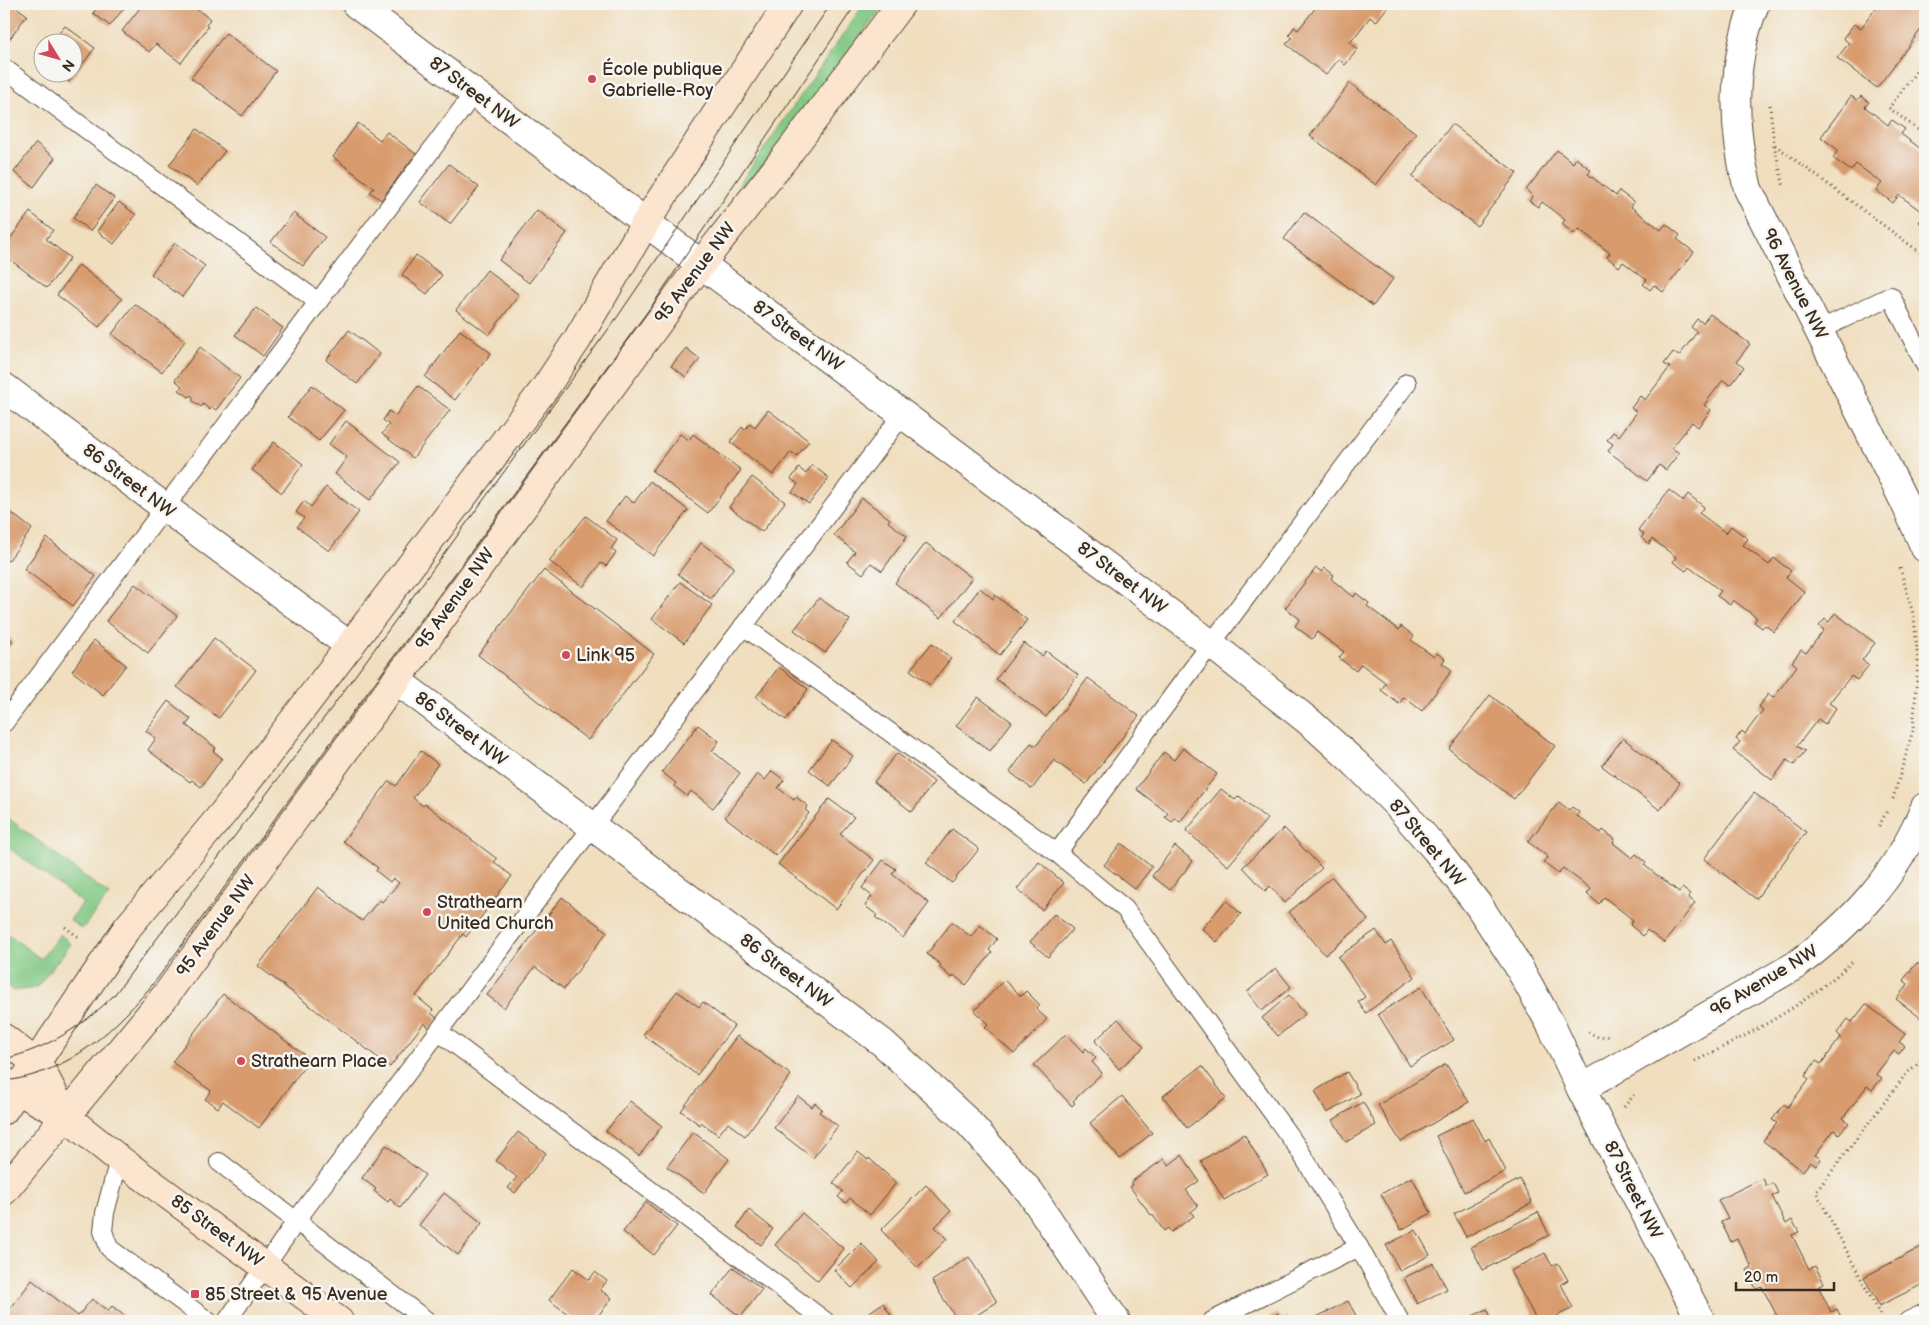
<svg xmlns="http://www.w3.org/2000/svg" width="1929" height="1325" font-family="'Balsamiq Sans',sans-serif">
  <rect width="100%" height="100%" fill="#f6f6f2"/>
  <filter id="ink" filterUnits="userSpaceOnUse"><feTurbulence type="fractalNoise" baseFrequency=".02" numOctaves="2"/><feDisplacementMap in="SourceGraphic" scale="10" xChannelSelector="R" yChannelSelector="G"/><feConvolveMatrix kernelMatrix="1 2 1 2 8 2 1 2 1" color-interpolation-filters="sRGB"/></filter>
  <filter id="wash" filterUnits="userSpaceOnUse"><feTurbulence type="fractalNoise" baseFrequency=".0096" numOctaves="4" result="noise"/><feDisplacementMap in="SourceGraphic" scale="20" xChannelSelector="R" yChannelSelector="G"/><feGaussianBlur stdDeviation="1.12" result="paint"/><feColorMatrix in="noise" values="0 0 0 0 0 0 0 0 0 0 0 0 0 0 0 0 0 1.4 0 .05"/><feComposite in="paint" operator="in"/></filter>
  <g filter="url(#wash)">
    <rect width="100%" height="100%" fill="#f0debe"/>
    <g fill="#81c883" stroke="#5e7950">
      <path d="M864,4H885L745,189L739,185Z"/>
      <path d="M4,815L109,895L82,929L70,920L83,903L4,844Z"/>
      <path d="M4,931L41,959L60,934L71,944L36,988L13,991L4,983Z"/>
    </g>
    <g id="blocks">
      <g fill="#d89b6e">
        <path d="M4,4H12L27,15L6,44L4,42Z"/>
        <path d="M93,4H127L110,26L93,13L98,7Z"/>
        <path d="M143,4H190L210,19L206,25L208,27L181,63L156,44L149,52L122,31Z"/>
        <path d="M1314,4H1387L1389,5L1376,22L1370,17L1350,43L1358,49L1345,65L1339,59L1326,75L1286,44L1292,38L1289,35L1294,27L1298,30L1317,6Z"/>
        <path d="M1879,4H1925V24L1877,88L1837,58L1849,43L1843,38L1854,24L1861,28Z"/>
        <path d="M65,26L95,48L69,82L58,72H72V42H52Z"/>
        <path d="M226,33L276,71L242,116L191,78Z"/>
        <path d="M1350,83L1416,133L1376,185L1310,136Z"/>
        <path d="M1851,96L1857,100L1861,96L1869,102L1865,107L1888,125L1892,120L1905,129L1901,134L1925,152V227L1919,222L1925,214L1899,195L1893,203L1876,190L1882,183L1856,164L1851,171L1833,158L1838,150L1821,137Z"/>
        <path d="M358,123L380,140L387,132L416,154L381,200L370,192L374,188L333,157Z"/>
        <path d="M1452,124L1517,173L1477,226L1412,177Z"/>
        <path d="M197,129L225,151L197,186L169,165Z"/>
        <path d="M36,143L55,158L34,187L14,172Z"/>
        <path d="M1557,150L1573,163L1576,158L1591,170L1588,174L1616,196L1619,191L1634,202L1631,207L1661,230L1666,224L1680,235L1677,239L1694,252L1663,292L1654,285L1650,290L1643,284L1647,280L1623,262L1619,267L1607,257L1610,253L1579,229L1574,234L1562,224L1565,220L1542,202L1538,207L1529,201L1533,196L1526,190Z"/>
        <path d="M449,164L479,187L450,224L420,202Z"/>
        <path d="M96,185L114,198L90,231L73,218Z"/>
        <path d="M119,202L136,215L114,244L97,231Z"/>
        <path d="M537,210L567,233L529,283L499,260Z"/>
        <path d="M30,212L53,230L46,239L70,258L47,288L4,255V247Z"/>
        <path d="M1304,212L1393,279L1373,306L1284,239Z"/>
        <path d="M293,213L325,237L303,266L271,242Z"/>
        <path d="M175,243L205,266L182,297L151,274Z"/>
        <path d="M416,255L442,275L427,294L402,275Z"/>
        <path d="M79,265L122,299L99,327L57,295Z"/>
        <path d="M487,270L519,295L489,335L456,310Z"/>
        <path d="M135,304L185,341L162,372L112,334Z"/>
        <path d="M256,308L283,328L263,356L235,335Z"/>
        <path d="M1710,314L1750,344L1737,361L1744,367L1730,385L1723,380L1704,405L1711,410L1698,427L1692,422L1672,448L1679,453L1666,470L1659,465L1647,481L1608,451L1613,444L1607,440L1613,432L1619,436L1637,412L1631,408L1640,396L1645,400L1670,367L1664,364L1673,352L1679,356L1697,332L1691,327L1697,319L1703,323Z"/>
        <path d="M349,330L380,354L357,384L326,360Z"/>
        <path d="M460,330L491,353L455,400L425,377Z"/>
        <path d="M200,347L240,378L216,410L212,407L210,410L203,404L201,407L192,400L194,398L191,395L189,397L179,390L182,386L175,380Z"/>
        <path d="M686,348L700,359L686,377L671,366Z"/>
        <path d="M312,385L344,410L319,441L288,417Z"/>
        <path d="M418,386L450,410L413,458L382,434L389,425L383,420L389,411L395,416Z"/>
        <path d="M768,410L809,441L797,456L791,452L773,475L730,442L742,427L745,430L750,423L755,427Z"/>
        <path d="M346,421L400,462L370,500L335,474L347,457L329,444Z"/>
        <path d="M680,434L689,440L693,434L741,470L708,513L652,471Z"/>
        <path d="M274,442L303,464L282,493L252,470Z"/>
        <path d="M812,465L829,478L809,504L792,492L798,484L791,479L799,468L806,474Z"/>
        <path d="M752,477L785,502L762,532L729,507Z"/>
        <path d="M650,481L688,510L653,556L606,521L625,496L634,503Z"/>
        <path d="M326,487L359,512L329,551L297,527L304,518L296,512L304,501L311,507Z"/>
        <path d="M1669,490L1683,501L1688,494L1704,507L1699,513L1726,533L1731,526L1748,539L1743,545L1769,565L1774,558L1791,571L1786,577L1805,592L1774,632L1765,625L1762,628L1754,622L1757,618L1733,600L1730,605L1717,596L1721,591L1689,567L1686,571L1673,562L1676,557L1652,539L1649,544L1641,538L1644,534L1638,530Z"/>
        <path d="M862,498L890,519L888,522L907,536L882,571L871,563L863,574L847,562L855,552L834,535Z"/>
        <path d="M4,507L32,529L8,561L4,558Z"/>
        <path d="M586,516L617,540L611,549L616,553L606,566L601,563L583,587L549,561Z"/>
        <path d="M47,538L96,576L73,606L24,569Z"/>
        <path d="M701,543L734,567L711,599L678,574Z"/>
        <path d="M926,543L972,578L941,618L895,583Z"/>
        <path d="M1316,568L1322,572L1325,568L1334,575L1331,579L1354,597L1356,593L1369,603L1367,606L1399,630L1401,626L1414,636L1411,640L1434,657L1437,653L1445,659L1442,663L1452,670L1422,711L1404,697L1399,704L1381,690L1386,683L1361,664L1356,671L1339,658L1344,652L1317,632L1312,639L1295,626L1300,619L1285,608Z"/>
        <path d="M544,570L654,654L588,740L478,655Z"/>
        <path d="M680,582L712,605L684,643L652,619Z"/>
        <path d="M135,584L177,616L148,653L106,621Z"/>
        <path d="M980,588L993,599L995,595L1027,620L1000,655L955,621Z"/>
        <path d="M819,598L850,620L825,653L794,630Z"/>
        <path d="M1835,613L1875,643L1862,660L1869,665L1857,680L1851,676L1829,703L1836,708L1825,724L1818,719L1797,746L1805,751L1794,765L1787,760L1772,780L1733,750L1740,742L1736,739L1742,731L1745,734L1763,710L1759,707L1768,694L1773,698L1797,666L1792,662L1801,650L1806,653L1824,630L1819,626L1825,619L1829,622Z"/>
        <path d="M4,633L13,641L4,653Z"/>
        <path d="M214,638L256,670L219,718L177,687Z"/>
        <path d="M94,640L126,665L103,695L72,671Z"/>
        <path d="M932,643L951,658L930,685L910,670Z"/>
        <path d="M1024,643L1042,656L1046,651L1078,675L1046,717L996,679Z"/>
        <path d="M779,667L808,689L786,720L756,697Z"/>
        <path d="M1088,678L1139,716L1086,784L1054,760L1032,789L1010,772L1031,743L1036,746Z"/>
        <path d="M1490,695L1555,746L1514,799L1449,749Z"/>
        <path d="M978,697L1012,722L990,751L956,726Z"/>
        <path d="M168,701L191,719L186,725L216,748L213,751L222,758L201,787L192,780L190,782L148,750L156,738L146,731Z"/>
        <path d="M698,725L719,741L712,751L740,773L713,808L691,791L687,796L674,786L676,783L662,772Z"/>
        <path d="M1623,738L1680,783L1660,810L1602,766Z"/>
        <path d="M832,740L853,756L830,786L809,770Z"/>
        <path d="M1183,748L1217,774L1180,822L1175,818L1172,822L1165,817L1168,813L1136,789L1164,752L1174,760Z"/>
        <path d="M421,751L438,764L413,798L423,806L425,804L497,859L494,862L512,876L466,937L463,934L416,996L433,1010L431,1013L438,1019L431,1029L424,1023L390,1067L258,966L318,887L362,921L379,900L382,902L399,883L393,878L390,882L376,871L378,868L343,841L389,781L396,786Z"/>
        <path d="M897,753L934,782L912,812L874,782Z"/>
        <path d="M772,771L784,780L778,788L794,800L796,797L808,806L805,810L809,813L776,856L725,817L757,774L765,780Z"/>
        <path d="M1221,789L1235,800L1239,796L1267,819L1228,866L1186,831Z"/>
        <path d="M1754,793L1806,832L1756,899L1704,859Z"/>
        <path d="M829,799L854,817L840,834L874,860L836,909L778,864Z"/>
        <path d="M1559,802L1569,810L1572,807L1579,812L1577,816L1601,833L1603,830L1615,839L1613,843L1632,858L1636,854L1646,862L1644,865L1679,892L1682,888L1690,894L1688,897L1695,903L1664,943L1647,930L1643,936L1630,925L1633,920L1604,897L1599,904L1587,894L1591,889L1563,868L1558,874L1543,862L1548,857L1528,842Z"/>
        <path d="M1284,828L1322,868L1285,903L1270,886L1265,891L1243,867Z"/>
        <path d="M952,829L979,849L952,883L926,863Z"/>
        <path d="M1121,843L1152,867L1135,889L1104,865Z"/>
        <path d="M1175,846L1193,861L1170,890L1152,876Z"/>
        <path d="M883,860L896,869L892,874L929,903L903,938L875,917L877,915L865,906L872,896L862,888Z"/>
        <path d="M1039,862L1064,883L1042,910L1017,889Z"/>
        <path d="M1332,877L1368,920L1325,955L1289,912Z"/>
        <path d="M562,897L607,932L564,989L535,967L504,1008L487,995Z"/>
        <path d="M1226,900L1241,914L1217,942L1202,929Z"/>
        <path d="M1054,914L1073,929L1048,957L1030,942Z"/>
        <path d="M952,922L971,937L980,925L997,939L989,950L992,953L966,985L954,975L952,978L939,967L941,965L927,954Z"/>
        <path d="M1376,930L1386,945L1391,941L1415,977L1366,1013L1358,1002L1365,997L1338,957Z"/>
        <path d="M1925,961V1021L1896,999L1908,984L1903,980L1917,963L1921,966Z"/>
        <path d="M1276,968L1291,987L1262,1011L1247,992Z"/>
        <path d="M1004,980L1021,996L1026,991L1040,1005L1036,1009L1047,1019L1014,1054L985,1027L988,1024L974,1011Z"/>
        <path d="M1421,987L1454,1040L1410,1066L1378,1014Z"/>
        <path d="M677,991L699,1007L703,1002L734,1026L697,1075L643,1035Z"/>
        <path d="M223,994L310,1059L259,1128L223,1101L218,1108L205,1099L211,1091L172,1062Z"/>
        <path d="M1289,995L1305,1014L1278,1036L1262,1018Z"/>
        <path d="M1866,1004L1905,1034L1899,1042L1905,1046L1899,1054L1894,1051L1876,1074L1882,1078L1872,1090L1867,1086L1843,1118L1849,1123L1839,1134L1834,1130L1815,1155L1821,1159L1816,1166L1810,1162L1803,1171L1763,1141L1777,1123L1772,1120L1784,1104L1788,1107L1809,1079L1805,1076L1816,1061L1821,1064L1841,1037L1837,1033L1848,1019L1852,1022Z"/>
        <path d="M1118,1019L1144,1047L1119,1069L1095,1041Z"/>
        <path d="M1066,1034L1083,1052L1086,1048L1096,1058L1092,1062L1102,1073L1073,1101L1075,1103L1072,1106L1034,1065Z"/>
        <path d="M737,1036L791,1075L745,1136L728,1123L718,1135L701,1122L700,1125L681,1111Z"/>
        <path d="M1446,1064L1469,1102L1401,1142L1378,1105Z"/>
        <path d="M1202,1066L1226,1098L1187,1128L1163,1096Z"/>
        <path d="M1347,1072L1360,1094L1327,1113L1315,1091Z"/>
        <path d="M798,1096L812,1107L815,1103L822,1109L819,1112L838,1126L813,1158L774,1128Z"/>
        <path d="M1122,1096L1152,1133L1120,1159L1090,1123Z"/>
        <path d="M630,1101L662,1126L639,1156L606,1131Z"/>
        <path d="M1363,1102L1376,1125L1346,1142L1333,1120Z"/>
        <path d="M1473,1118L1485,1141L1489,1138L1506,1171L1464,1192L1436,1136Z"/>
        <path d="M518,1132L546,1153L515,1193L508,1188L517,1177L496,1161Z"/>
        <path d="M693,1132L729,1159L704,1193L667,1167Z"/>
        <path d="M1244,1134L1268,1174L1224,1200L1201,1161Z"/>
        <path d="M386,1145L425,1175L400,1208L390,1199L388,1202L374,1191L376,1189L362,1178Z"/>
        <path d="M858,1152L868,1160L869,1158L896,1183L870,1215L850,1198L846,1203L838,1197L843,1191L833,1183Z"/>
        <path d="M1182,1155L1199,1181L1186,1190L1198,1206L1191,1212L1194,1216L1171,1232L1168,1228L1164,1231L1152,1214L1151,1215L1130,1187L1133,1185L1131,1182L1164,1159L1169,1165Z"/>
        <path d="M1412,1177L1431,1213L1401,1230L1381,1194Z"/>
        <path d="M1763,1178L1766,1186L1773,1183L1778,1193L1772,1196L1786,1224L1792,1220L1799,1232L1792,1235L1809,1269L1815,1266L1824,1283L1818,1286L1831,1312L1837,1309L1841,1317L1835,1321H1771L1770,1320L1777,1316L1762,1287L1756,1289L1747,1270L1752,1267L1737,1239L1731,1242L1721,1222L1728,1219L1718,1200Z"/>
        <path d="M1520,1179L1532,1203L1466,1237L1454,1214Z"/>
        <path d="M926,1185L951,1211L935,1227L947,1239L918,1268L881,1230Z"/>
        <path d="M444,1193L482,1223L458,1255L419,1225Z"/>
        <path d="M646,1202L677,1226L654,1255L623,1232Z"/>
        <path d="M749,1210L773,1229L761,1245L737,1227Z"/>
        <path d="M1538,1212L1549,1235L1483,1270L1471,1247Z"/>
        <path d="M802,1213L844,1249L818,1281L775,1245Z"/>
        <path d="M1416,1230L1430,1255L1400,1271L1386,1245Z"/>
        <path d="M861,1243L879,1262L852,1288L834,1270Z"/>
        <path d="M1925,1245V1283L1879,1306L1864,1277Z"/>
        <path d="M1545,1253L1552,1266L1558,1263L1568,1280L1561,1284L1573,1308L1547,1321H1537L1510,1271Z"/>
        <path d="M969,1257L997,1302L968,1321H958L932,1281Z"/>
        <path d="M1433,1263L1447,1289L1417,1304L1404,1278Z"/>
        <path d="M733,1267L762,1289L741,1317L712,1295Z"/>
        <path d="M573,1268L589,1280L595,1272L607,1281L600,1290L612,1298L594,1321H577L549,1300Z"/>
        <path d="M32,1280L78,1316L92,1299L108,1311L112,1306L131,1321H4V1317Z"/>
        <path d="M1348,1301L1359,1321H1309Z"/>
        <path d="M883,1303L895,1321H856Z"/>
        <path d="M1487,1309L1493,1321H1462Z"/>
        <path d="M1278,1313L1281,1319L1287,1316L1290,1321H1263Z"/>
      </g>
    </g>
  </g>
  <g filter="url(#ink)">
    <use href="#blocks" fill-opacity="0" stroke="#564536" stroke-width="1"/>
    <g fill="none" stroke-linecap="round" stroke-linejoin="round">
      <defs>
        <g id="lane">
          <path d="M4,68L318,302"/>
          <path d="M1819,330L1891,296L1925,365"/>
          <path d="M743,626L1057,853L1125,909L1298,1148L1359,1247L1400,1321"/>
          <path d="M4,723L474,93"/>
          <path d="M1057,853L1193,668L1407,383"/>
          <path d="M439,1032L825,1321"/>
          <path d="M119,1159L105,1213L103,1231L109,1248L208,1321"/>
          <path d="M219,1162L427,1321"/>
          <path d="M227,1321L304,1210L903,414"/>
          <path d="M1212,1321L1359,1247"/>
          <path d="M1908,1321L1925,1313"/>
        </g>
        <g id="street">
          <path d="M356,4L701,264L1211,644L1312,724L1355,763L1397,805L1436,850L1479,906L1517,964L1551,1025L1581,1089L1701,1321"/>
          <path d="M1755,4C1731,63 1732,128 1748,189L1905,503L1925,548"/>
          <path d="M4,387L350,646"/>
          <path d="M396,680L883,1043L967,1121L1030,1192L1116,1321"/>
          <path d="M1581,1089L1796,965C1854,922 1898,874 1925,807"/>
        </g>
        <g id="secondary">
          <path d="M4,1038L36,1063L42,1071L65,1116"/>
          <path d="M4,1081L17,1090L65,1116L119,1159L339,1321"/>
          <path d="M4,1110L127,928L224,812L545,388L577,340L646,222L788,4"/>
          <path d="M4,1191L166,995L701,264L787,155L901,4"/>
        </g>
      </defs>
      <use href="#lane" stroke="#564536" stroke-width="20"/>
      <use href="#street" stroke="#564536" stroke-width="30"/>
      <use href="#secondary" stroke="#564536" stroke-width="30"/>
      <g stroke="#564536" stroke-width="3" stroke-dasharray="1 4" stroke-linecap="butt">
        <path d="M1925,60L1889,108L1925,135"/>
        <path d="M1770,105L1774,145L1784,187"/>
        <path d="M1775,145L1925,256"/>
        <path d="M1893,799L1913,730L1918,662L1914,617L1900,568"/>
        <path d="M1879,826L1888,809"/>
        <path d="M65,927L80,938"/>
        <path d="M1588,1032L1598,1037L1609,1036"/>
        <path d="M1695,1061C1751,1034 1807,1004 1852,962"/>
        <path d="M1624,1107L1634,1095"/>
        <path d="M1882,1319L1816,1192L1906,1074L1925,1057"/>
      </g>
      <use href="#lane" stroke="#fff" stroke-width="18"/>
      <use href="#street" stroke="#fff" stroke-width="28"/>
      <use href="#secondary" stroke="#fbe5cf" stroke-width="28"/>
      <g stroke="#3b2a1e" stroke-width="1">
        <path d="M4,1059C47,1049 85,1025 115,994L327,714L618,316L831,4"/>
        <path d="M4,1081C70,1074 117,1028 157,979L653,304L856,4"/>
      </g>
    </g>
  </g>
  <g fill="#d1495b" stroke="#f6f6f2" stroke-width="2">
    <circle cx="592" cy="79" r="5"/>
    <circle cx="566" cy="655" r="5"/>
    <circle cx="427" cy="912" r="5"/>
    <circle cx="241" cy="1061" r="5"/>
    <rect x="190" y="1289" width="10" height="10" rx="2.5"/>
  </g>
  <g text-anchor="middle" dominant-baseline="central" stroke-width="5" stroke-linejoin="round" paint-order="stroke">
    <g font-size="18" fill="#3b2a1e" stroke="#f6f6f2" text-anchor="start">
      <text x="602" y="69">École publique<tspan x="602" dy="21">Gabrielle-Roy</tspan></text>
      <text x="576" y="655">Link 95</text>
      <text x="437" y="902">Strathearn<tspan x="437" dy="21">United Church</tspan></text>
      <text x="251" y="1061">Strathearn Place</text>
      <text x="205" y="1294">85 Street &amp; 95 Avenue</text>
    </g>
    <g font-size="18" fill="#3b2a1e" stroke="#f6f6f2">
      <text transform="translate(474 93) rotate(37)">87 Street NW</text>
      <text transform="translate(695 273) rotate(-53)">95 Avenue NW</text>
      <text transform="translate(1795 284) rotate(63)">96 Avenue NW</text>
      <text transform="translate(798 336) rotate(36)">87 Street NW</text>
      <text transform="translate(129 481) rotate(37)">86 Street NW</text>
      <text transform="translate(1122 578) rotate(37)">87 Street NW</text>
      <text transform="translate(455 599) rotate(-54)">95 Avenue NW</text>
      <text transform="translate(461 729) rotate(37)">86 Street NW</text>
      <text transform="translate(1427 843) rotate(50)">87 Street NW</text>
      <text transform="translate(216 926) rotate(-54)">95 Avenue NW</text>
      <text transform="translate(786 971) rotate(37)">86 Street NW</text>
      <text transform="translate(1764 981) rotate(-31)">96 Avenue NW</text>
      <text transform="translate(1633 1190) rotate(63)">87 Street NW</text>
      <text transform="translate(217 1231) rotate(36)">85 Street NW</text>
    </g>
  </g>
  <rect width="1929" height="1325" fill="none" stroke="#f6f6f2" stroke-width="20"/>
  <g transform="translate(58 58) rotate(127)"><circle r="24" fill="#f6f6f2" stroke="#aba49d"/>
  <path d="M0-4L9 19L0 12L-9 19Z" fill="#d1495b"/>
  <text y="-8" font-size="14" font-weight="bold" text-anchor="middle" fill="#3b2a1e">N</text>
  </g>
  <path d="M1736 1282v8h98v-8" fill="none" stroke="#3b2a1e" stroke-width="2.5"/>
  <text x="1744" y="1282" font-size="15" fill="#3b2a1e" stroke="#f6f6f2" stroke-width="4" paint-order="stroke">20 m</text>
</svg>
